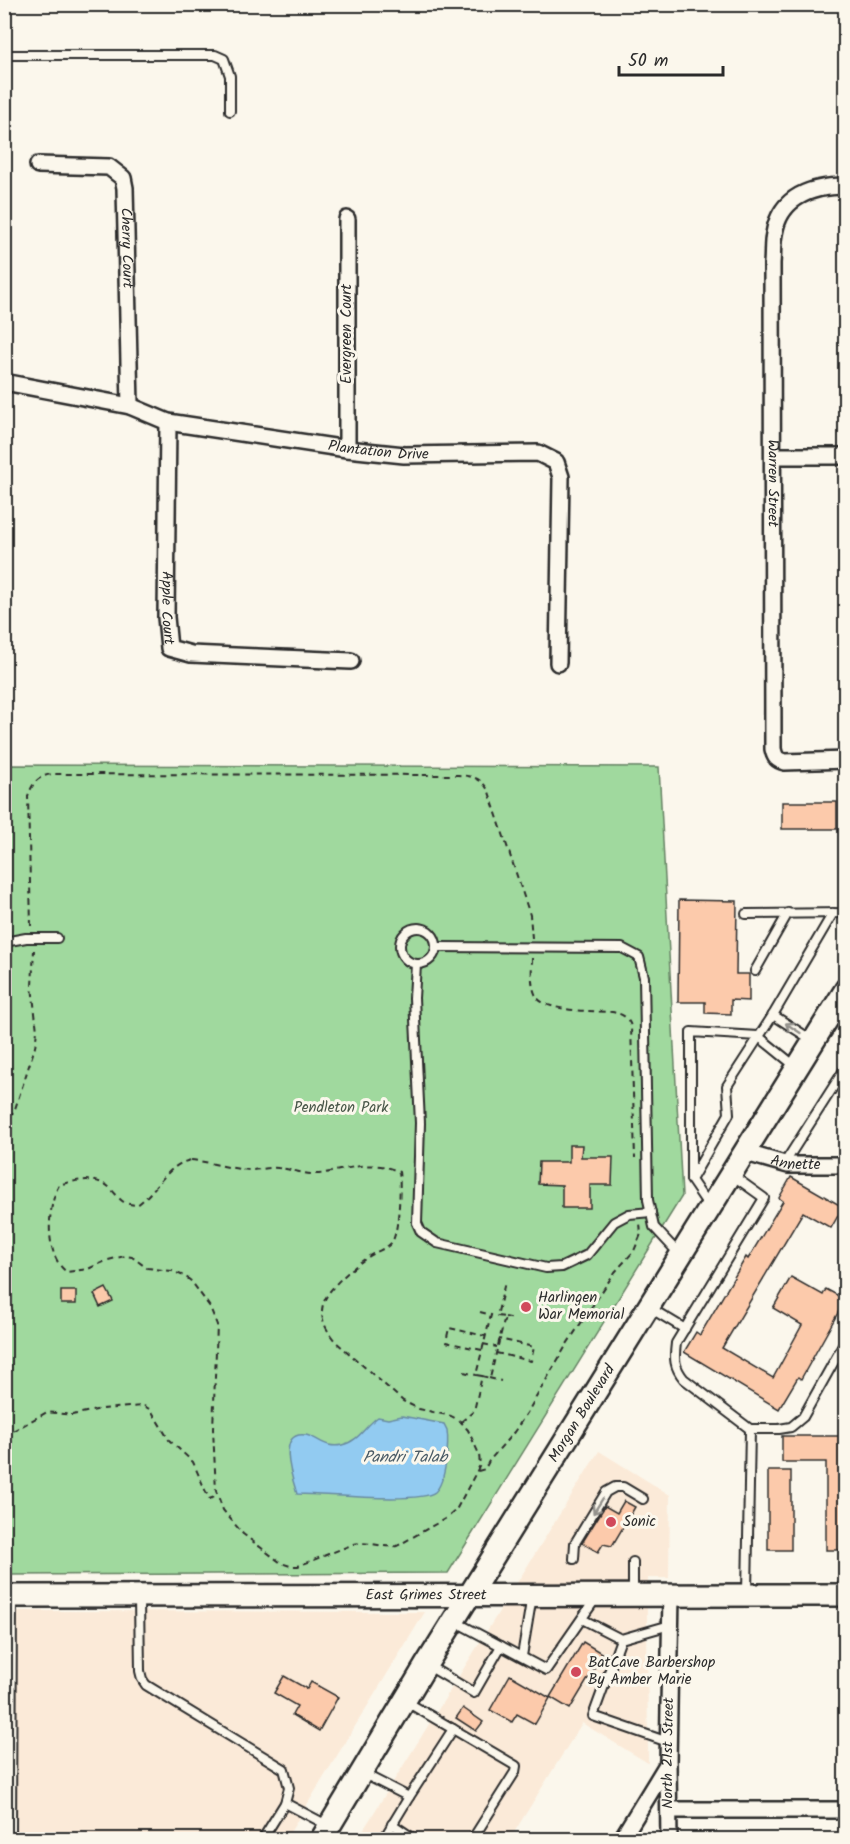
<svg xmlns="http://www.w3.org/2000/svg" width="850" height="1844" font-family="Kalam,sans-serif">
  <rect width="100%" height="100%" fill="#fbf7ec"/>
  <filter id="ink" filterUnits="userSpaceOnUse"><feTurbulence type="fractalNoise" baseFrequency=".0167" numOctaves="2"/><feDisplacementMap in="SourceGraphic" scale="12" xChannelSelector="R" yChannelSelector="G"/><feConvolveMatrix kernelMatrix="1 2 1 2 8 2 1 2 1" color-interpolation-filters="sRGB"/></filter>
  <g filter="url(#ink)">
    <g fill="#fbead8">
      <path d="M599,1451L670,1495L669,1578H648L647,1609L648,1763L582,1723L510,1839L357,1840Z"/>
      <path d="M5,1611L425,1612L286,1839L5,1840Z"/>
    </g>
    <path fill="#a0d99e" stroke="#668264" stroke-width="1.5" d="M5,765L659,767L682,1196L448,1573L5,1575Z"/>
    <path fill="#92cbf1" stroke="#698ba2" stroke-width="1.5" d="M402,1416L444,1424L447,1430C449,1444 446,1482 435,1492C421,1504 321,1494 297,1494C293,1481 275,1430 306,1435C319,1438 326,1449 342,1445C358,1442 365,1426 378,1417L388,1419Z"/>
    <g fill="#fccaab" stroke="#2b2b2b" stroke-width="1.5">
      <rect x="782" y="802" width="55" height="27"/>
      <path d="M679,900L737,901L736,974H749V1001L731,1000V1014L705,1013V1002H678Z"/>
      <path d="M569,1145H582L581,1157H613L612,1185H590V1208H562V1185L538,1184L539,1162H569Z"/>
      <path d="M791,1177L843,1207L831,1228L803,1212L722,1348L773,1378L802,1325L773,1308L791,1277L823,1295L826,1289L846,1300V1315L839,1311L801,1379L798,1377L779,1409L684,1352L696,1332L700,1335L746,1257L748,1259L783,1201L779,1198Z"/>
      <path d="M106,1288L113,1301L100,1307L94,1294Z"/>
      <rect x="61" y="1291" width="15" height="13"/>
      <path d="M782,1436H846V1550H826V1462H782Z"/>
      <rect x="768" y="1471" width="23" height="79"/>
      <path d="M624,1501L635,1507L612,1546L603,1544L598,1552L582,1543L605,1506L617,1513Z"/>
      <path d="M583,1642L603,1654L570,1709L550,1697Z"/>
      <path d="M510,1675L550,1698L535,1724L517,1714L512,1722L490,1710Z"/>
      <path d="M284,1676L307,1689L311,1682L338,1697L319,1731L292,1715L297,1706L274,1693Z"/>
      <path d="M463,1708L483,1722L476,1731L456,1718Z"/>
    </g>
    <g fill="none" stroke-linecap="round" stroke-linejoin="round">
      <defs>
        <g id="lane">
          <path d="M4,55H215L224,59L230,76V111"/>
          <path d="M746,914L846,913"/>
          <circle cx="418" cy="946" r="18"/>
          <path d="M4,942L26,938H57"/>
          <path d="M436,947L622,948L639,957L644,977L648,1200L654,1227L680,1255"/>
          <path d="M416,964L414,998L420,1123L417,1223L421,1232L437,1243L546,1268L562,1267L587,1255L614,1222L629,1214L651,1212"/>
          <path d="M755,971L788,913"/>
          <path d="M773,1015L812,1040"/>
          <path d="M784,1164L846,1067"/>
          <path d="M732,1175L764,1198L676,1343C674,1359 674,1367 684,1379L750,1429H779L791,1427L803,1417L846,1340"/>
          <path d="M691,1178V1032L758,1036L795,1066"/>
          <path d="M708,1205L691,1180L729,1114L727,1086L773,1015L833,913"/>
          <path d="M650,1308L685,1329"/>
          <path d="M574,1559L575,1543L606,1492L615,1487H623L643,1499"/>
          <path d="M633,1562V1594"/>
          <path d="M747,1593L750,1429"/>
          <path d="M139,1598L140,1671L142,1679L146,1685L284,1769L289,1788L285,1803L262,1840"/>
          <path d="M582,1619L621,1639"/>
          <path d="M456,1622L546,1670L596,1598"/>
          <path d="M522,1656L532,1596"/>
          <path d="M427,1665L474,1693L501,1646"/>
          <path d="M405,1701L453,1729"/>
          <path d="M668,1742L593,1716L621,1639L670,1625"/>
          <path d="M362,1773L409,1797L383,1840"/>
          <path d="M409,1797L453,1729L511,1763L516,1766L515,1772L472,1840"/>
          <path d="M285,1803L329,1826"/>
          <path d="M392,1824L416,1840"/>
          <path d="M11,1840L12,1598"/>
        </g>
        <g id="street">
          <path id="s1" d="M38,165L109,167L123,178L125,188L130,406"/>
          <path id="s2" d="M846,186C812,186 780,196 774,234C772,243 773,253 772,263L773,749C775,758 777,760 785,762L846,760"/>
          <path d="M347,219V449"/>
          <path id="s3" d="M4,382L130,406L168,422L347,449L404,455L538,453L556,462L561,477L558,663"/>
          <path id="s4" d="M168,422L166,617L169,648L191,654L351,661"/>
          <path d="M773,456H846"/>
          <path id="s5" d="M746,1153L788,1165H846"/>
          <path d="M669,1810H846"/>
          <path d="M621,1840L668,1763"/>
          <path id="s6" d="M669,1840L668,1763L671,1595"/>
        </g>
        <g id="secondary">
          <path id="s7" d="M4,1596L846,1595"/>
          <path id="s8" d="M321,1840L426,1665L846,989"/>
        </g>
      </defs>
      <use href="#lane" stroke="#2b2b2b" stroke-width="12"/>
      <use href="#street" stroke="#2b2b2b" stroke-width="20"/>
      <use href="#secondary" stroke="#2b2b2b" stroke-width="26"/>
      <g stroke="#2b2b2b" stroke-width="2" stroke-dasharray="6 4.5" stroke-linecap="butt">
        <path d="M31,926L28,796C33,782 38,776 53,774L458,775C473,776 482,778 489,792L530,915L532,938"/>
        <path d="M532,958C532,970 530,984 536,996C544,1012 594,1011 612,1012C622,1014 627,1016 631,1026L635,1158"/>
        <path d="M4,1126L15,1109L35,1047L37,1031L32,986L34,950"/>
        <path d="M191,1160C211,1162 230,1169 250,1170C260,1170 269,1167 278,1168C292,1169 304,1175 319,1174C347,1170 372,1158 399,1172C401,1184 399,1232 392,1242C388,1248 379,1250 373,1254C362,1260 352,1269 343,1277C321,1298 313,1314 335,1341L403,1401L419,1409L451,1416L460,1421L468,1430L479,1454L480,1465L456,1510L448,1517L397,1546C382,1548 369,1541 354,1544L298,1566H290L281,1563L243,1534L223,1510L218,1496L216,1491L213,1429L217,1325L210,1307L192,1282L186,1277L172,1271L147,1268L132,1257L125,1256L108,1260L88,1269L67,1272C44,1256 47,1207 59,1185C75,1180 97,1176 110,1188C121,1199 120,1204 137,1205C156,1192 167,1164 191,1160Z"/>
        <path d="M480,1312L491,1315"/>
        <path d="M505,1317L515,1319"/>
        <path d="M483,1344L497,1347"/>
        <path d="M482,1350L446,1342L449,1328L485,1336"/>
        <path d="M496,1353L531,1361L534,1347L499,1339"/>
        <path d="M464,1372L476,1375"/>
        <path d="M482,1376L476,1375L491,1315L497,1316"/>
        <path d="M489,1378L501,1381"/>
        <path d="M461,1422L474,1411L482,1376L490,1378L505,1317L497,1316L505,1282"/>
        <path d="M4,1436L47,1412L72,1415L101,1409L144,1406L151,1410L169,1440L193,1462L209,1499L218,1496"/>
        <path d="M478,1471L485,1469L489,1461L514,1432L527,1413L567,1344L615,1272L634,1251L641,1234L640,1223"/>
      </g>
      <use href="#lane" stroke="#fbf7ec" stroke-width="8"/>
      <use href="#street" stroke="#fbf7ec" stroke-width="15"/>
      <use href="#secondary" stroke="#fbf7ec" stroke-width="21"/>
    </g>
    <defs><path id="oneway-shaft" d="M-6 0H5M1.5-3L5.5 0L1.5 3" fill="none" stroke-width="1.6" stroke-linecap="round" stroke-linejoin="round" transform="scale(1.5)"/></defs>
    <g stroke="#93918c">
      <use href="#oneway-shaft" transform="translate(793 1028) rotate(-147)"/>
      <use href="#oneway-shaft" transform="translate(598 1506) rotate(122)"/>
    </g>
  </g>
  <g fill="#d1495b" stroke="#fbf7ec" stroke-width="2">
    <circle cx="526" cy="1307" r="6"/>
    <circle cx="611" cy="1522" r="6"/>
    <circle cx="576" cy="1672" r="6"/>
  </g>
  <g text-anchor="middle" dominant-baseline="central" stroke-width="6" stroke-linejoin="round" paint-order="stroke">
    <g font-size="15" fill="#2b2b2b" stroke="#fbf7ec">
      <text stroke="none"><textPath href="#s1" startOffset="159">Cherry Court</textPath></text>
      <text transform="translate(347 334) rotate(-90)">Evergreen Court</text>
      <text stroke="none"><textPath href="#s3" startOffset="382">Plantation Drive</textPath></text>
      <text stroke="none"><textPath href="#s2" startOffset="345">Warren Street</textPath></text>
      <text stroke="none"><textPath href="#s4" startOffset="186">Apple Court</textPath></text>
      <text stroke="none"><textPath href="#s5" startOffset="51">Annette</textPath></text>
      <text stroke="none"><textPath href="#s8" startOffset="500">Morgan Boulevard</textPath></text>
      <text stroke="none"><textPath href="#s7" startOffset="422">East Grimes Street</textPath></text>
      <text stroke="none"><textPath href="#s6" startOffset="87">North 21st Street</textPath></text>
    </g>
    <g font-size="15" fill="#485648" stroke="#fbf7ec">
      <text x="341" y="1108">Pendleton Park</text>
    </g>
    <g font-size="15" fill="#2b2b2b" stroke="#fbf7ec" text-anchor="start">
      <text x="538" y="1298">Harlingen<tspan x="538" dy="17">War Memorial</tspan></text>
      <text x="623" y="1522">Sonic</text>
      <text x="588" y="1663">BatCave Barbershop<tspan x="588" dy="17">By Amber Marie</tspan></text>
    </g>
    <g font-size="16" font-style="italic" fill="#4a5b66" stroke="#fbf7ec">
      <text x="405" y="1457">Pandri Talab</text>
    </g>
  </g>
  <rect width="850" height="1844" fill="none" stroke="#fbf7ec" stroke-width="24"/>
  <rect x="12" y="12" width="826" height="1820" fill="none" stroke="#2b2b2b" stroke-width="2" filter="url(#ink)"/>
  <path d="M619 66v9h104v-9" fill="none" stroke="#2b2b2b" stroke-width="3"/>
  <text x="628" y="66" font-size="18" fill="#2b2b2b" stroke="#fbf7ec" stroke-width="4.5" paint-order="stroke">50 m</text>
</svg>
